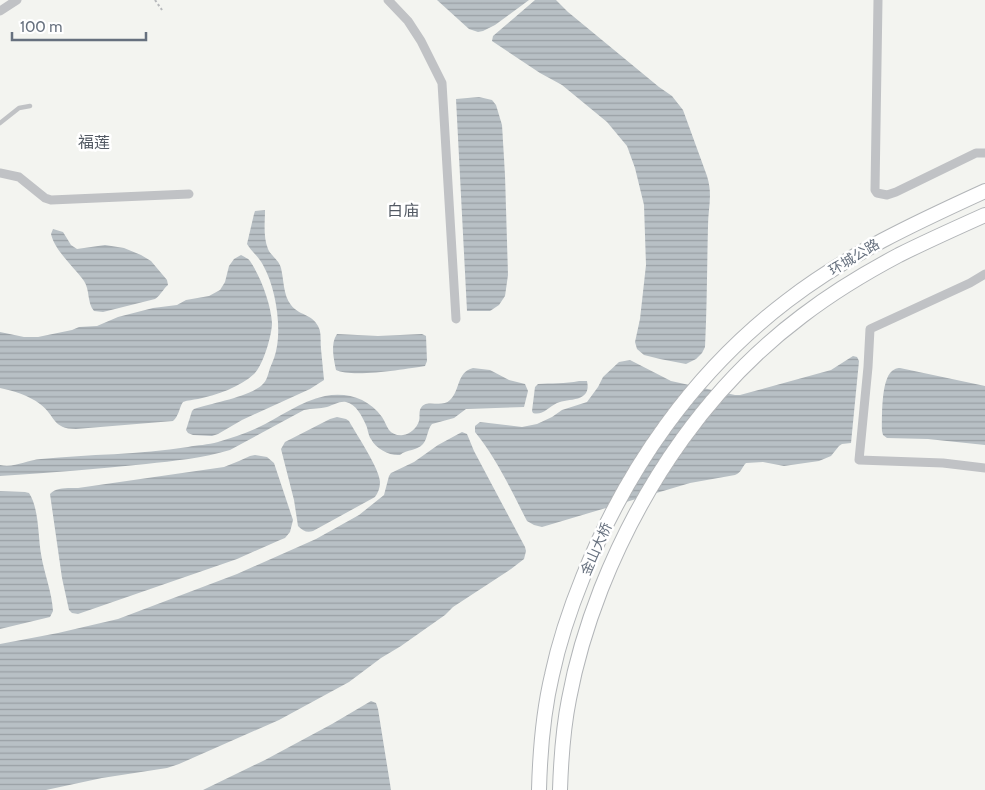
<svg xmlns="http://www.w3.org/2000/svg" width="985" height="790" font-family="Cabin,'Noto Sans SC',sans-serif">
  <defs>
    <pattern id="water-rules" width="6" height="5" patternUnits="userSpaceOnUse" patternTransform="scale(1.25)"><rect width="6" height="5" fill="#b8c0c5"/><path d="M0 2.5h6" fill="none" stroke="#99a0a5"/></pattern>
  </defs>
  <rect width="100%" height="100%" fill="#f3f4f0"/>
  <g fill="url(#water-rules)">
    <path d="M437,0H529L495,25L483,31L478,32L469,29Z"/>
    <path d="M535,0H556L568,12L659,87L672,96L683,110L707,176C713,195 708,208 708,226C707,266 707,307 705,347L702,353L696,359L686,364L660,359L644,355L637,349L635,342L640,319L646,265L644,205L635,168L627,146L607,122L562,85L540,73L492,41L493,36Z"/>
    <path d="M479,97L492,100L496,105L502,125L505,175L508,275L505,296L499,305L490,311H467L456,99Z"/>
    <path d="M265,210C265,222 263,237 268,249C271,256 279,260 281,268C284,280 283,295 291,305C298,315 312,314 318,326C322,333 320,341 321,349C322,359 323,370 324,380L310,389L242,420L218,434L212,436L193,435L188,433L186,430L192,411L194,409C212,403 249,397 262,385C267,381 268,374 270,368C273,361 276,354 277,346C281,322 275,286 263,265C259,257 251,251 247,244L254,214L255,211Z"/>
    <path d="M53,229L63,232L71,245L77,249L105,245L124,248L141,255L151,261L167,280L168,285C163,289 161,295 155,299L103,312L94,311C87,303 90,290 84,281C74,267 55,251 51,234Z"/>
    <path d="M241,255C244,257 248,258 250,261C261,277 271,305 272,323C272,335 263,366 254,374C240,387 217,395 198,399C193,400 188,400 183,402C179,408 179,416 173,421L76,429C52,429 56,416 40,404C28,395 14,391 0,388V332L24,337H38L72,330L79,327L97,326L118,317L153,308L177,305L186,300L209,296L220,290L225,282L229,266L234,259Z"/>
    <path d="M337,334L378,336L422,334L426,336L427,361L425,366C406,369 352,378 336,370C334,359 330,344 337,334Z"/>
    <path d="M853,356L857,357L859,361L851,443L842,444L839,446L831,456L819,461L784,466L763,462L746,463C742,467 741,473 735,475L690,483L542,527L534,525L527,521C511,490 497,459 475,432V426L480,422L522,427L537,424L552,417L562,410L587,402L598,387L603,377L619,362L630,360L671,381L735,395H740L831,370Z"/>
    <path d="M473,368L490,370L509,380L525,384L528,391L524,407L466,409L454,418L432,424C427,430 428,438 423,444C417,451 407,449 400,455C390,456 376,449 371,439C368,435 368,429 366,425C362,416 356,404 346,402C339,401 334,405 327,407C320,409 312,408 304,410L230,450C203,458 174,461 146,464C98,469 49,473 0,476V465C15,468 26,460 41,459C89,454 139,455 188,447C197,445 208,445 218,442C231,438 244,434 257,428C279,418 300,401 325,396C347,392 368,398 382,417C385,421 386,426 389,430C392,434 398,436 403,435C410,434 417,428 419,421C420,417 419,413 420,410C424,397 441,409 450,400C461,389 456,373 473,368Z"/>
    <path d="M900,368L985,386V445L928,439L887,438L883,435L882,431C882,417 881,380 892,371C895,369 896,368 900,368Z"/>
    <path d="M579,381H587C592,403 568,398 557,403C549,407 542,416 533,413L532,411L535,387L538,384C551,383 565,384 579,381Z"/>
    <path d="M337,417L346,419L349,421C356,434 380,469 380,482C380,488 378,493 375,497L313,531C307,533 303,531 298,526L294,500L281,449L285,442L330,419Z"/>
    <path d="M462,432L467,434L474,451L525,547L526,551L524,559L511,569L453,607L445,615L401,646L381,658L349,682L279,720L179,764L167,768L102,778L46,790H0V644L58,633L118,619L237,574L316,539L359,515L384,495L389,476L391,473L414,462L438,445Z"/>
    <path d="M255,455L267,457L274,463L293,520L290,532L285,538L280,540L237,559L78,614L72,613L69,610L62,578L50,494C56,487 68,488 78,488L224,467L239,461L250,456Z"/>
    <path d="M0,491L25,492L29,493C39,508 38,536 41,554C44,573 52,592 53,611L50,617L0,629Z"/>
    <path d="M371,701L376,703L378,709L391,790H203L265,760L332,724Z"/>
  </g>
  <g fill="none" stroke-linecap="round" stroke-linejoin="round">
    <defs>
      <g id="trunk">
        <path d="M539,790C540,751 543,713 552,675C559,642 570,609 583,577C626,469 694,372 787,301C848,254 915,223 985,191"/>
        <path d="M560,790C561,759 563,729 569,699C576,661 587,625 601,589C643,483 710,385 802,316C832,293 865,273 899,255C927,241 956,228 985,215"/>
      </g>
    </defs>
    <use href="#trunk" stroke="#b2b5b8" stroke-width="16"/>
    <path stroke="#b7b9bc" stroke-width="2" stroke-dasharray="2.5 2.5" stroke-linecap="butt" d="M155,0L162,10"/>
    <path stroke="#c0c2c5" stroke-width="4.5" d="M0,123L19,108L30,106"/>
    <g stroke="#c0c2c5" stroke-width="9">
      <path d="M388,0L408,21L421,41L442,83L456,319"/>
      <path d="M878,0L875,190L877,193L887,195L896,192L976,153H985"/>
      <path d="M0,11L17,0"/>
      <path d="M0,173L19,177L45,198L51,200L189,194"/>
      <path d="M985,274L970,283L870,329L868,367L859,460L943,463L985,468"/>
    </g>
    <use href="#trunk" stroke="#fff" stroke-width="14"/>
  </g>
  <g text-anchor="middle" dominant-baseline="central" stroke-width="5" stroke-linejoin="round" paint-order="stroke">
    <g font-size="14" fill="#66707e" stroke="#fff">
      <text transform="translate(854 257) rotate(-31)">环城公路</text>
      <text transform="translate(596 549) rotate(-66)">金山大桥</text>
    </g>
    <g font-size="16" fill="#535a64" stroke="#fff">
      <text x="94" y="142">福莲</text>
      <text x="403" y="210">白庙</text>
    </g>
  </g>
  <path d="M12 32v8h134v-8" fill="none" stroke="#66707e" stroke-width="2.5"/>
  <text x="20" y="32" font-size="15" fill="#66707e" stroke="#ffffff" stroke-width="4" paint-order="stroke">100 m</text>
</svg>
